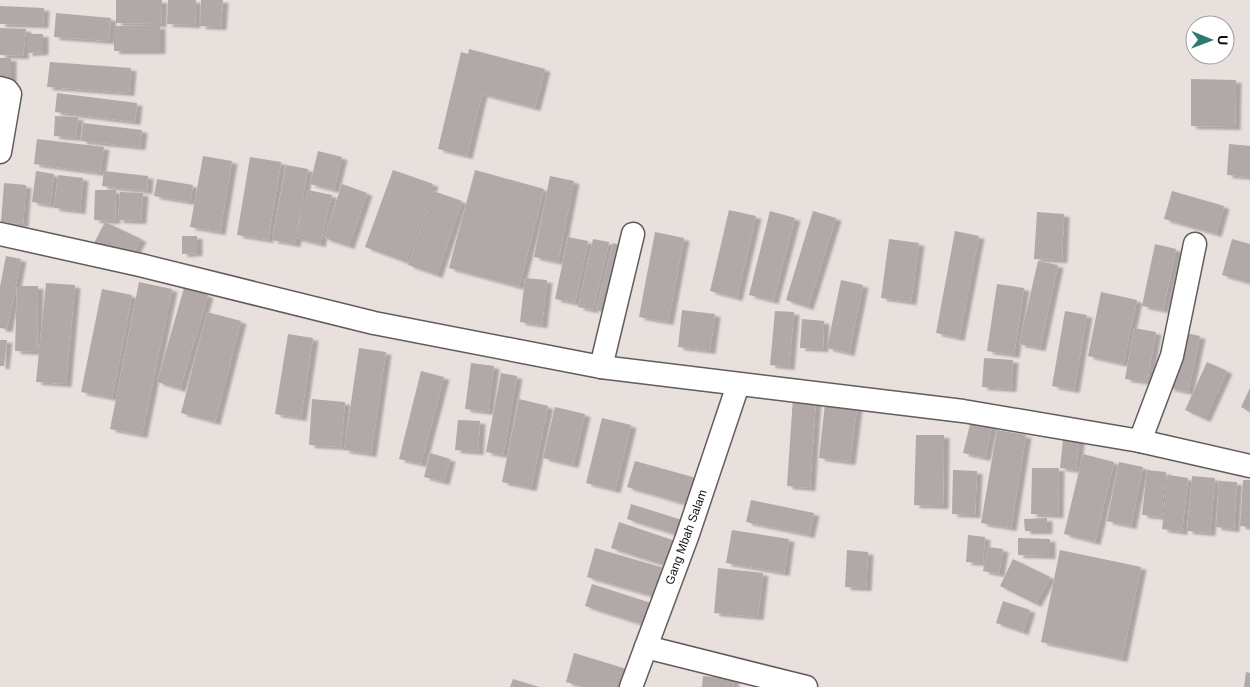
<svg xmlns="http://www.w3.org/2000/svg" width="1250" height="687" font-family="Arial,sans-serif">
  <defs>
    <filter id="shadow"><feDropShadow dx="5.5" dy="3" stdDeviation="1" flood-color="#0004"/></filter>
  </defs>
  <rect width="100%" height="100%" fill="#e7e0dd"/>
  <g fill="#b1a9a7" filter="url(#shadow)">
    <path d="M116,0H162L161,24L116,23Z"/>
    <path d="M168,0H196L195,25L167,24Z"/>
    <path d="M201,0H223L221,27L200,26Z"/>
    <path d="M0,6L44,8L43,25L0,24Z"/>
    <path d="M56,13L111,18L109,41L54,37Z"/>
    <rect x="114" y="26" width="46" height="25"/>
    <path d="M0,28L26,29L23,56L0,55Z"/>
    <path d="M27,34H43V52L27,53Z"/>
    <path d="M469,49L545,69L535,108L482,94L467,156L438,149L461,52L468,54Z"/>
    <path d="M0,58H11V79L0,78Z"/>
    <path d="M50,62L131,68L129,93L47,87Z"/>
    <path d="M1191,79L1236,80L1235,127L1191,126Z"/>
    <path d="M57,93L137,103L135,122L55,112Z"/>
    <path d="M55,116L78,117L76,138L54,136Z"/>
    <path d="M83,123L142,130L140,147L81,141Z"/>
    <path d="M37,139L104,147L100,173L34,164Z"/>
    <path d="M1229,144L1250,146V177L1227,175Z"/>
    <path d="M318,151L342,157L334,190L310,184Z"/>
    <path d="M203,156L232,161L220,232L190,227Z"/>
    <path d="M250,157L281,162L268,240L237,235Z"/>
    <path d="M286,165L308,169L296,235L308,190L332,195L320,244L296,238L295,244L272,240Z"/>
    <path d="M393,170L433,184L406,262L365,247Z"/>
    <path d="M475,170L544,189L519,287L449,268Z"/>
    <path d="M36,171L54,174L50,205L32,202Z"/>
    <path d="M104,171L148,176L147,191L102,186Z"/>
    <path d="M58,175L83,178L80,211L54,208Z"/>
    <path d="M550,176L574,181L558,262L534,257Z"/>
    <path d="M157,179L193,185L190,202L154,196Z"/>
    <path d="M4,183L26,185L23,224L1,222Z"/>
    <path d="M342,184L367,193L349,246L324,238Z"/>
    <path d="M95,190H116L115,221L94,220Z"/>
    <path d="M433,191L462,201L437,275L408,265Z"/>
    <path d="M1172,191L1224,206L1216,234L1164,219Z"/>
    <path d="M120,192L143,193L141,221L118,220Z"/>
    <path d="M729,210L756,216L737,298L710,291Z"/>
    <path d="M770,211L795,218L773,301L749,295Z"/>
    <path d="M813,211L836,218L808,307L786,300Z"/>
    <path d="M1037,212L1064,214L1062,260L1034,259Z"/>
    <path d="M105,222L141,239L130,260L94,243Z"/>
    <path d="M955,231L979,236L959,338L936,333Z"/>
    <path d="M655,232L684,238L668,322L639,317Z"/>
    <path d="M182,236H197V253L182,254Z"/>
    <path d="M568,237L588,241L575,303L555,299Z"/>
    <path d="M593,239L609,242L593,310L578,307Z"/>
    <path d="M889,239L919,243L911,302L881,298Z"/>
    <path d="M1232,239L1250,244V283L1222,275Z"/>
    <path d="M613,243L630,248L613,315L596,310Z"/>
    <path d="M1155,244L1176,249L1163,310L1142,306Z"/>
    <path d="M6,256L21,259L7,329L0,328V287Z"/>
    <path d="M1038,261L1058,265L1040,348L1019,344Z"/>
    <path d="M525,278L547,280L542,325L520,322Z"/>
    <path d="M841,280L863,285L849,353L827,348Z"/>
    <path d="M139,282L172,289L142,435L110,429Z"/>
    <path d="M46,283L75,285L66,384L36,382Z"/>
    <path d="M997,284L1024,288L1014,355L987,351Z"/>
    <path d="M17,286H38L37,352L15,351Z"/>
    <path d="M184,288L208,295L180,389L157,382Z"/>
    <path d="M102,289L132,295L112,398L81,392Z"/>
    <path d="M1101,292L1137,300L1123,364L1088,356Z"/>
    <path d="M682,310L715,314L710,351L678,347Z"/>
    <path d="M775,311L794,312L789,367L770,365Z"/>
    <path d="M1065,311L1087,315L1074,390L1052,386Z"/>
    <path d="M207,312L241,321L215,422L181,413Z"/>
    <path d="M802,319L824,321L823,349L800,348Z"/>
    <path d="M1134,328L1156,332L1147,382L1125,379Z"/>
    <path d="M1181,332L1200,336L1188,392L1169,388Z"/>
    <path d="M288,334L313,338L301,418L275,414Z"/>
    <path d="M0,340H7L4,366H0Z"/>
    <path d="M359,348L386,352L371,454L344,450Z"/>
    <path d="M984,358L1013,360L1011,389L982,387Z"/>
    <path d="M1207,362L1227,371L1205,419L1185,410Z"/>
    <path d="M471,363L494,366L488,412L465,409Z"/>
    <path d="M421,371L444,377L421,464L399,459Z"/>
    <path d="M501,373L517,376L503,455L486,452Z"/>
    <path d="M1250,388V412L1241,407Z"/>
    <path d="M793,397L816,399L810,488L787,486Z"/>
    <path d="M312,399L345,402L341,447L309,445Z"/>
    <path d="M519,399L548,406L531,488L502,482Z"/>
    <path d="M825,403L857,407L850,462L819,458Z"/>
    <path d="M555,407L585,414L573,465L543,458Z"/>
    <path d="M972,416L993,421L985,458L963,453Z"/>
    <path d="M602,418L631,425L615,490L586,483Z"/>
    <path d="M458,420L480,421L478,452L455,450Z"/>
    <path d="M997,430L1026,435L1011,528L981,523Z"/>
    <path d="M1064,431L1080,433L1076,470L1060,468Z"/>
    <path d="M916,435H944L943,506L914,505Z"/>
    <path d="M430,453L450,459L444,482L424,477Z"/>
    <path d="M1083,454L1114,462L1095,542L1064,534Z"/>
    <path d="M635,461L696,478L689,505L627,487Z"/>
    <path d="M1119,462L1143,467L1131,526L1107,521Z"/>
    <path d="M1032,468H1059L1058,515L1031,514Z"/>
    <path d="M953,470L977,471L975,515L952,514Z"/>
    <path d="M1147,470L1166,472L1161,517L1142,515Z"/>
    <path d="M1168,475L1188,478L1182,532L1162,529Z"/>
    <path d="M1192,476L1215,478L1210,533L1187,531Z"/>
    <path d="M1243,480H1250V527L1240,526Z"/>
    <path d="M1219,481L1237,482L1234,529L1216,527Z"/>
    <path d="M751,500L814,513L809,535L746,522Z"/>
    <path d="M631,504L688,522L684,537L627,519Z"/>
    <path d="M1047,518V531H1025L1024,519Z"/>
    <path d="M619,522L675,541L667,566L611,548Z"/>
    <path d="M732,530L789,539L784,573L726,563Z"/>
    <path d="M968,535L985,537L983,563L966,562Z"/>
    <path d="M1018,538L1050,539V556L1018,555Z"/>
    <path d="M988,547L1003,549L999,574L983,571Z"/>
    <path d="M595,548L664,568L656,597L587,577Z"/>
    <path d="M847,550L868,552L866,588L845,587Z"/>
    <path d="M1060,550L1141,567L1122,659L1041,642Z"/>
    <path d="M1013,559L1050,577L1036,604L1000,586Z"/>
    <path d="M718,568L763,573L758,617L714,613Z"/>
    <path d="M592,584L657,605L650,627L585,606Z"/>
    <path d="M1003,601L1030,610L1023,632L996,623Z"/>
    <path d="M574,653L633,671L628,687H584L566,682Z"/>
    <path d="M1246,672L1250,673V687H1244Z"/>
    <path d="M703,676L734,679L733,687H702Z"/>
    <path d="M513,679L539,687H510Z"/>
  </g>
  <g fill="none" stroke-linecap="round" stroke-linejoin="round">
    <defs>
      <g id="minor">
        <path d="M0,88L7,90L10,94L0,152"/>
        <path d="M0,234L140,265L374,323L601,367L963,411L1140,441L1250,466"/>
        <path d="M601,367L633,234"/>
        <path d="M1140,441L1172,356L1195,244"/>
        <path d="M646,647L806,687"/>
        <path d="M631,687L687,537L738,385"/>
      </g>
    </defs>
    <use href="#minor" stroke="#635c5a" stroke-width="25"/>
    <use href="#minor" stroke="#fff" stroke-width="22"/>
  </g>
  <g text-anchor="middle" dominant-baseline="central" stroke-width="4.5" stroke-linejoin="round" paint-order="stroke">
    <g font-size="12" fill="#100d0c" stroke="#fff">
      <text transform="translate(686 537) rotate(-70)">Gang Mbah Salam</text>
    </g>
  </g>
  <g transform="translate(1210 40) rotate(91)"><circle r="24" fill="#ffffff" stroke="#9f9e9e"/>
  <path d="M0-4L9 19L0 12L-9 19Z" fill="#307871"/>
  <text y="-8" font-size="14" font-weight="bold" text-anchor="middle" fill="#100d0c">U</text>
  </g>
</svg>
